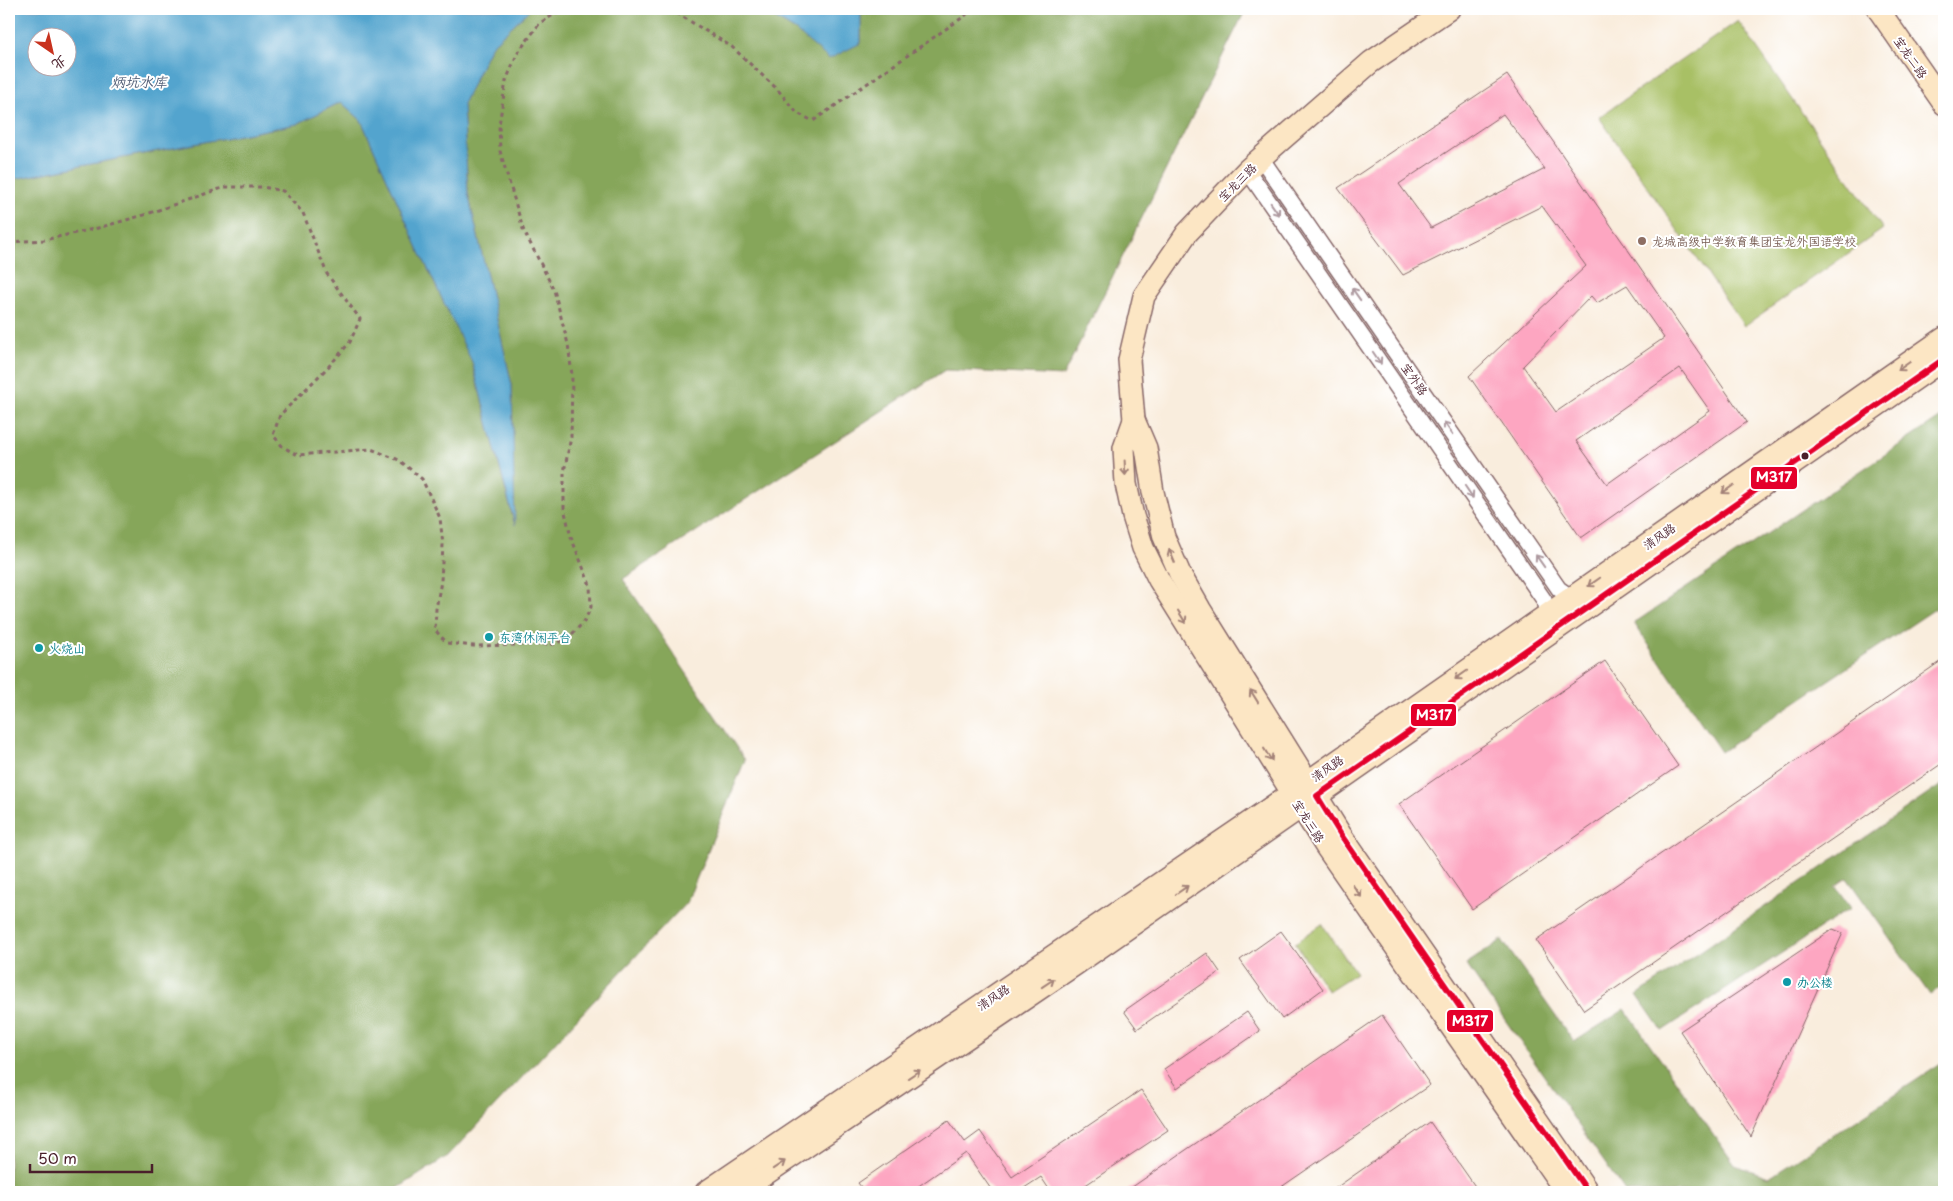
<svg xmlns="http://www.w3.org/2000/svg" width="1953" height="1201" font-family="'Playpen Sans','LXGW WenKai TC',sans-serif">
  <rect width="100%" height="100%" fill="#fff"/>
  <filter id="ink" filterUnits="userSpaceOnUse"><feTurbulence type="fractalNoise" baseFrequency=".02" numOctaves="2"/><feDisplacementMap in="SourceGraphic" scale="10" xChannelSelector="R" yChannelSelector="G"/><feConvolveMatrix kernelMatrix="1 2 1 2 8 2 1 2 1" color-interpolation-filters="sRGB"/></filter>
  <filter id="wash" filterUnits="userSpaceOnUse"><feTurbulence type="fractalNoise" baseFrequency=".0096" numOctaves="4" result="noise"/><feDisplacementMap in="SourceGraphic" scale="20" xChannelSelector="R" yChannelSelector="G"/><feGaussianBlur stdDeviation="1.12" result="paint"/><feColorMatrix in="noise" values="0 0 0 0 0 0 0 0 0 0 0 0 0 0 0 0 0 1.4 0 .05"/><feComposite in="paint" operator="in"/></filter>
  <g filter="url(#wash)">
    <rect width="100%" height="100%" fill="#f9eddd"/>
    <g fill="#a8c065" stroke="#797048">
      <path d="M1738,21L1883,229L1744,326L1599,117Z"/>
      <path d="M1322,924L1356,973L1328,991L1295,943Z"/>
    </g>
    <g fill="#86a65a" stroke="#686242">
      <path d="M530,9H760L796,31L861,43V9H1246L1063,376L945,370L623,579L745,760L687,902L448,1156L392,1192H9V180L297,124L341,102L361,120L417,246L472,362L514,522L512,385L468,193L463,104L491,46Z"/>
      <path d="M1944,415V603L1721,752L1634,623Z"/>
      <path d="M1944,783V984L1930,995L1847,878L1835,886L1851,908L1662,1031L1637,995Z"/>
      <path d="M1502,940L1574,1042L1625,1009L1735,1165L1769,1177L1944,1062V1192H1625L1466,964Z"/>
    </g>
    <g fill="#53a4ce" stroke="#4e627c" fill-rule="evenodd">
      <path d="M9,9H530L491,46L463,104L468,193L512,385L515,525L472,362L417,246L361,120L341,102L297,124L9,180ZM38,38H68V68H38Z"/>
      <path d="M760,9H861V43L829,59L796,31Z"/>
    </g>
    <g id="blocks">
      <g fill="#fda6c1" fill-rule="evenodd">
        <path d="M1507,75L1747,422L1581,538L1469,376L1586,266L1542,206L1403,275L1338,188ZM1503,114L1545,169L1431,228L1399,184ZM1627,285L1664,338L1556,412L1523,366L1591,296L1597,303ZM1680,368L1710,411L1607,484L1576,441Z"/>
        <path d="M1944,659V762L1584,1010L1536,940Z"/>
        <path d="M1605,661L1678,766L1472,909L1399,804Z"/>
        <path d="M1833,929L1843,933L1751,1137L1680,1031Z"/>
        <path d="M1281,931L1323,989L1282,1019L1240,960Z"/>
        <path d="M1207,953L1220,972L1137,1029L1124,1011Z"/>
        <path d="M1247,1012L1260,1031L1177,1088L1164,1069Z"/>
        <path d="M1382,1015L1430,1085L1274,1192H1125Z"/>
        <path d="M1141,1090L1168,1130L1084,1186L1088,1192H1051L1041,1177L1018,1192H993L966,1153L910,1192H865L858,1183L949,1120L965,1142L980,1131L1012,1177Z"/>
        <path d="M1430,1122L1479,1192H1330Z"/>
      </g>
    </g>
  </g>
  <g filter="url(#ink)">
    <use href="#blocks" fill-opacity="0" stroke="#876769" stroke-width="1"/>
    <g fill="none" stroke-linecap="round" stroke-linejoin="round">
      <defs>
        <g id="street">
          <path d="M1261,158L1559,589L1572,598"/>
          <path d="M1247,170L1544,600L1547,615"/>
        </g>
        <g id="secondary">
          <path d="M1449,9L1371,62L1247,170L1187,233L1144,296L1129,360L1134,420L1146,448L1153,492L1164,537L1180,574L1200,609L1341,835L1588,1192"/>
          <path d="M1878,9L1944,104"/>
          <path d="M1134,420L1124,448L1126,484L1133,516L1143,548L1159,580L1326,847L1566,1192"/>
          <path d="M706,1192L1250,822L1944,338"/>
          <path d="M739,1192L1076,964L1944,359"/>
        </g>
      </defs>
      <use href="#street" stroke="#876769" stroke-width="18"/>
      <use href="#secondary" stroke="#876769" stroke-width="24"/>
      <g stroke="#876769" stroke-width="3" stroke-dasharray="4 4" stroke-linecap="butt">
        <path d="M670,9L732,47L777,89L797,113L813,121L966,15L970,9"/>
        <path d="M9,242L44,240L98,228L144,215L225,187H262L283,191L303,213L327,274L360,319L350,342L331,364L280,415L273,435L283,447L298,455L371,449L399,460L422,479L440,518L443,545L441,581L436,609L435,630L447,643L474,646L556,644L571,635L584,622L591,607L590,585L571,537L564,508V472L571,437L572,375L568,344L554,290L523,229L500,151L499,125L506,81L517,54L540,23L563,9"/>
      </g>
      <use href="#street" stroke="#fff" stroke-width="15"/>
      <use href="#secondary" stroke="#fce6c4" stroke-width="21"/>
      <defs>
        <path id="bus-1" d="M1588,1192L1341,835L1317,796L1944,359"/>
      </defs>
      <use href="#bus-1" stroke="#fff" stroke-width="10"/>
      <use href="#bus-1" stroke="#e4002b" stroke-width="6"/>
    </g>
    <defs><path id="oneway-shaft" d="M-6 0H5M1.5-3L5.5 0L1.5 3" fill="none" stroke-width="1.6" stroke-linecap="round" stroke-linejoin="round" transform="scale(1.25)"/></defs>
    <g stroke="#ae9aa0">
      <use href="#oneway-shaft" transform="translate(1275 209) rotate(55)"/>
      <use href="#oneway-shaft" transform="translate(1356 294) rotate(-125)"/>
      <use href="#oneway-shaft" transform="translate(1377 358) rotate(56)"/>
      <use href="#oneway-shaft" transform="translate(1448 428) rotate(-125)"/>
      <use href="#oneway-shaft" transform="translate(1469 492) rotate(56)"/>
      <use href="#oneway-shaft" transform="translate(1540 561) rotate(-125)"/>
    </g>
    <g stroke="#a38278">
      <use href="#oneway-shaft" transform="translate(1904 366) rotate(145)"/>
      <use href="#oneway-shaft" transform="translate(1125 468) rotate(87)"/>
      <use href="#oneway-shaft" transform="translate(1728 489) rotate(145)"/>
      <use href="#oneway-shaft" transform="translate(1172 556) rotate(-113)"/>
      <use href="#oneway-shaft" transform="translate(1594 582) rotate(145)"/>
      <use href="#oneway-shaft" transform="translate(1182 617) rotate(58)"/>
      <use href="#oneway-shaft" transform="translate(1461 675) rotate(145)"/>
      <use href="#oneway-shaft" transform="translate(1254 696) rotate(-122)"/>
      <use href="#oneway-shaft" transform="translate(1268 755) rotate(58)"/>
      <use href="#oneway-shaft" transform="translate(1182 890) rotate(-35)"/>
      <use href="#oneway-shaft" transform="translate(1357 891) rotate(55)"/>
      <use href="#oneway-shaft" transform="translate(1048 983) rotate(-34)"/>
      <use href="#oneway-shaft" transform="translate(914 1074) rotate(-34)"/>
      <use href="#oneway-shaft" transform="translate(779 1165) rotate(-34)"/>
    </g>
  </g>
  <circle fill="#8d6e63" stroke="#fff" stroke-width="2" cx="1642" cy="241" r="5"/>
  <circle fill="#4a1f2b" stroke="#fff" stroke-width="2" cx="1805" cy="456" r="4.5"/>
  <g fill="#0f9aa8" stroke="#fff" stroke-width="2">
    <circle cx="489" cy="637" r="5"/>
    <circle cx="39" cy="648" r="5"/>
    <circle cx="1787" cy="982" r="5"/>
  </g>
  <g text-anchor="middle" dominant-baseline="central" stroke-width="4" stroke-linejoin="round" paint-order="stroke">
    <g font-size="12" fill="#4a1f2b" stroke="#fff">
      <text transform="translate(1911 57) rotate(55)">宝龙二路</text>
      <text transform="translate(1237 182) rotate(-45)">宝龙三路</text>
      <text transform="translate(1415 379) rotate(55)">宝外路</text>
      <text transform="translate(1659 536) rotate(-35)">清风路</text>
      <text transform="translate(1327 768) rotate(-35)">清风路</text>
      <text transform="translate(1309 821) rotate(58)">宝龙三路</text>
      <text transform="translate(993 997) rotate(-34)">清风路</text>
    </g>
    <g font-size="12" fill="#785e54" stroke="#fff" text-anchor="start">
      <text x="1652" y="241">龙城高级中学教育集团宝龙外国语学校</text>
    </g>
    <g font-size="12" fill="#0d838f" stroke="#fff" text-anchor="start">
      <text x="499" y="637">东湾休闲平台</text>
      <text x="49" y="648">火烧山</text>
      <text x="1797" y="982">办公楼</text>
    </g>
    <g font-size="14" font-style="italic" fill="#4e5b74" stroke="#fff">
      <text x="139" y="81">炳坑水库</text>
    </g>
  </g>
  <g stroke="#fff" stroke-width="2">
    <rect x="1750" y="466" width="48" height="24" rx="5" fill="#e4002b"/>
    <rect x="1410" y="703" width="47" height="24" rx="5" fill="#e4002b"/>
    <rect x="1446" y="1009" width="48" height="24" rx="5" fill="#e4002b"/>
  </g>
  <g font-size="14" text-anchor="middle" font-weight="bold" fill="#fff">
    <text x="1774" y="482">M317</text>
    <text x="1434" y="720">M317</text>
    <text x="1470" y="1026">M317</text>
  </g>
  <rect width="1953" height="1201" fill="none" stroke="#fff" stroke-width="30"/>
  <g transform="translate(52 52) rotate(146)"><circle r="24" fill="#ffffff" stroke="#b7a5aa"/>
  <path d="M0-4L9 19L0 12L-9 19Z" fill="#c8321e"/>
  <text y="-8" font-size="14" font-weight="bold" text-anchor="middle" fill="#4a1f2b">北</text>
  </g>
  <path d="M30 1164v8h122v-8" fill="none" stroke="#4a1f2b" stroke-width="2.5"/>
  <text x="38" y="1164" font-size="15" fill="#4a1f2b" stroke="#ffffff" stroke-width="4" paint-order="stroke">50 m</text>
</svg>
